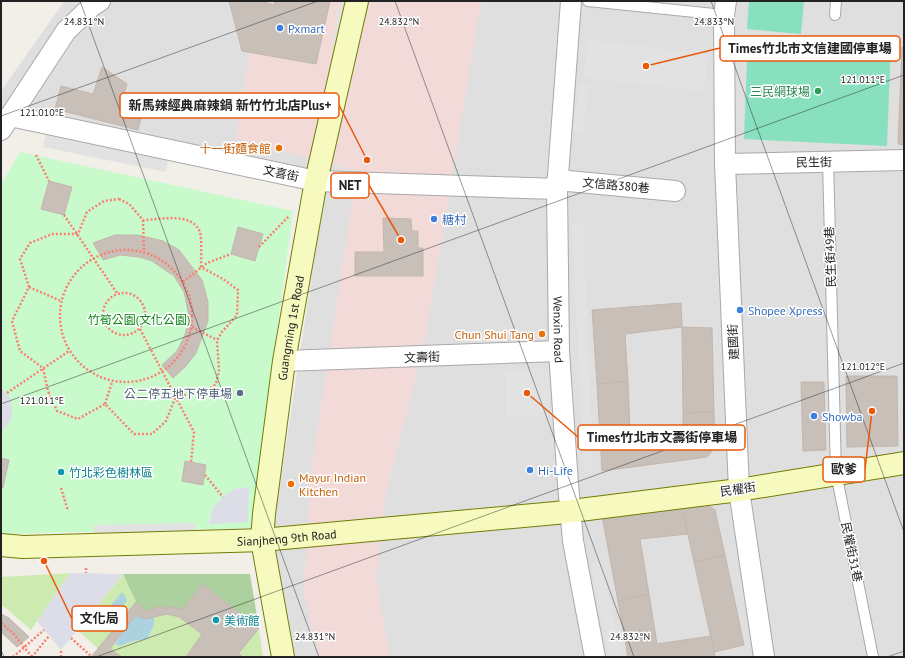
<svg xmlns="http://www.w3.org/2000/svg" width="905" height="658" font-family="'PT Sans','Noto Sans TC',sans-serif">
  <rect width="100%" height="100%" fill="#f2efe9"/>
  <path fill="#e0dfdf" d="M66,1H904V657H288L269,556L325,190L1,119V91L63,3Z"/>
  <path fill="#f2dad9" d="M258,1H481L425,340L386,493L376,579L390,657H319L304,592L310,478L357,171L236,139Z"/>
  <g fill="#cdebb0">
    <path d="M70,573L31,630L6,608L1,605V577Z"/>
    <path d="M123,574L136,602L124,617L119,612L122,592L96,623L114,618L119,623L98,649L78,630Z"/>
    <path d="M167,614L179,617L202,634L186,657H122L110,649L115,644L120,646L133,641L147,639L154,625V617Z"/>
    <path d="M259,628L263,657H242L239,653Z"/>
  </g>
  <path fill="#add19e" d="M123,574H250L259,628L202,584L182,610C169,605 159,606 147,611L136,602Z"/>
  <path fill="#c8facc" d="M20,152L293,211L251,528L1,534V185Z"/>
  <g fill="#88e0be">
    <path d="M749,1H804L801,34L747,29Z"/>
    <path d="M748,36L891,43L887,146L744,139Z"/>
  </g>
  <g fill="#e2e2e2">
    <path d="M340,1H347L338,47L332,45Z"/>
    <path d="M588,40L708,54L704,91L584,78Z"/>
    <path d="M580,83L589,85L583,134L573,132Z"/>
    <path d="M46,135L168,160L166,172L43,147Z"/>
    <path d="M572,223L583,226L593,471L584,472Z"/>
    <path d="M549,369L550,416L506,417L505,370Z"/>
    <path d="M195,523V535H94V525Z"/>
    <path d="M602,562L622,657H610L591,563Z"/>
  </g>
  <g fill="#dddde8">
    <path d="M1,387L10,397L12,406V417L7,426L1,432Z"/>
    <path d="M249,487L248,522L209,524L213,507L223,497L234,489Z"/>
    <path d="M70,573L123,574L61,650L37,621Z"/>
  </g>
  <path fill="#aad3df" d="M122,592L127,600L119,612L131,622L136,615L145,619L154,617V625L147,639L133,641L120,646L115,644L126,628L114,619L102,629L96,623Z"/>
  <g fill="#c7bfb8" stroke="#c4b6ab">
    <path d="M229,1H261L274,5L275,1H330L316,64L242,51Z"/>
    <path d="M902,47H904V145L898,144Z"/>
    <path d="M102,67L127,84L122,102L144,107L138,130L55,109L61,86L93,94Z"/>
    <path d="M49,181L72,187L64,215L41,209Z"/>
    <path d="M383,218L411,219L412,231H418V248H423V276H355V252H384Z"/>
    <path d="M238,227L263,234L255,261L231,254Z"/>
    <path d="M115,235H138L163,241L179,250L202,280L208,302V321L196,353L186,366L173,378L162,365L177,351L185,335L189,316L184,292L174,276L152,261L139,257L120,255L103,260L93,243Z"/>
    <path d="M681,303L682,327L625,334L628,381L597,384L592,310Z"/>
    <path d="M682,327L712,328L714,412L683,413Z"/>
    <path d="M846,376H897L898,446L847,447Z"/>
    <path d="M628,381L630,432L683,431V413L714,412L715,447L707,457L602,471L597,384Z"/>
    <path d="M801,382H824L826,450L803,451Z"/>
    <path d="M1,458L9,460L3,488H1Z"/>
    <path d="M185,461L206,465L203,485L182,481Z"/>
    <path d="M701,500L715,510L725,555L694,562L681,503Z"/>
    <path d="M681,503L688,534L640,539L649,594L618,601L602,516Z"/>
    <path d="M725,555L744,645L714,652L694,562Z"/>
    <path d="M202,584L259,628L239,653L242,657H186L202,634L179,617L167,614L145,619L136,615L110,649L122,657H91L136,602L147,611L157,607H174L182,610Z"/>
    <path d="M649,594L657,644L711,636L715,657H628L618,601Z"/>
    <path d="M1,614L9,618L29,637L17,647L1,632Z"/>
  </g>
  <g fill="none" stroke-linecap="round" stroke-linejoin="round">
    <defs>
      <g id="lane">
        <path d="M588,1L724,15"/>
        <path d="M835,15L836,1"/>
        <path d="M828,161L836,473L873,657"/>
      </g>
      <g id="street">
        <path id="s1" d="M571,1L557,189L559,351L568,484L573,541L595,657"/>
        <path d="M726,1L724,15L725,164L739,490L764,657"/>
        <path d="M10,116L316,181L557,189"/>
        <path d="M1,130L66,31L92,6L100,1"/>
        <path d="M725,164L904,160"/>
        <path d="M557,180L675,191"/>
        <path d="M284,361L559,351"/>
      </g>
      <g id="secondary">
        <path id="s2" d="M1,545L23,547L262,540L556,513L739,490L904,463"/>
        <path id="s3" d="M283,657L262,540L264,514L284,361L316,181L357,1"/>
      </g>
    </defs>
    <use href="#lane" stroke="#a9a9a9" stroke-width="12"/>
    <use href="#street" stroke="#a9a9a9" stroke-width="22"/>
    <use href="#secondary" stroke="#707d05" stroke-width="24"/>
    <g stroke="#fa8072" stroke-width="2.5" stroke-dasharray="2 2" stroke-linecap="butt">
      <path d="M36,155L49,181"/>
      <path d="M119,199L129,204L143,220C160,220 191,211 200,232C202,239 201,259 201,267L223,279L238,290L237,315L222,332L217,340L219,370L216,384L205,392L176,396L166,421L152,434H134L105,404L78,419L57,411L48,391L43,368L20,351L12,321L29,287L20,259L30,243L52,234H78L87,212L104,201Z"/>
      <path d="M64,215L117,293"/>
      <path d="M143,220L144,252"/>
      <path d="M259,247L289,216"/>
      <circle cx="126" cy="316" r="66"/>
      <path d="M183,282L207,263L231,254"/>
      <path d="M29,287L61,301"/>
      <circle cx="124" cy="314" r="21"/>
      <path d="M192,327L217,340"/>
      <path d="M140,329L194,432L191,462"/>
      <path d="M7,393L69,351"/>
      <path d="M105,404L112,382"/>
      <path d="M205,475L223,497"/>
      <path d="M61,488L68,511"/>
      <path d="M86,568V573"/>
      <path d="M1,623L13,633L32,657"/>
      <path d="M71,638L92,657"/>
      <path d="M13,657L44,630"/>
      <path d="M32,657L49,636"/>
      <path d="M61,657V650"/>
    </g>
    <use href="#lane" stroke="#fff" stroke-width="10"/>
    <use href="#street" stroke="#fff" stroke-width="20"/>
    <use href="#secondary" stroke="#f7fabf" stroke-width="22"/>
  </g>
  <path fill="none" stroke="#222" stroke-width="1" stroke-opacity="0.45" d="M80,1L319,657M395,1L634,657M711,1L904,532M1,116L318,1M1,404L904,75M1,650L4,657M96,657L904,363M887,657L904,651"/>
  <g fill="#3f7fe0" stroke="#fff" stroke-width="1.5">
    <circle cx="280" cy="28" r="4"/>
    <circle cx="434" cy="219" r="4"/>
    <circle cx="740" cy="310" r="4"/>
    <circle cx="814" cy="416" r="4"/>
    <circle cx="530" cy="470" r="4"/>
  </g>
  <circle fill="#2e9e5b" stroke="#fff" stroke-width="1.5" cx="818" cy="91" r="4"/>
  <g fill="#e8710a" stroke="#fff" stroke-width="1.5">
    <circle cx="279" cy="148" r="4"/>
    <circle cx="542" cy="334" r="4"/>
    <circle cx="291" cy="484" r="4"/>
  </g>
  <circle fill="#5c6f8a" stroke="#fff" stroke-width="1.5" cx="240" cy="393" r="4"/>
  <g fill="#0f9aa8" stroke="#fff" stroke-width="1.5">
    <circle cx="61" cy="472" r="4"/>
    <circle cx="216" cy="620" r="4"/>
  </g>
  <g text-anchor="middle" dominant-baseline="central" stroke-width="3" stroke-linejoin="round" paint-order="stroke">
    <g font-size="12" fill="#366cbe" stroke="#fff" text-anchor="start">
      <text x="288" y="28">Pxmart</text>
      <text x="442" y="219">糖村</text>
      <text x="748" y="310">Shopee Xpress</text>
      <text x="822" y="416">Showba</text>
      <text x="538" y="470">Hi-Life</text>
    </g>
    <g font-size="12" fill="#27864d" stroke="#fff" text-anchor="end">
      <text x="810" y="91">三民網球場</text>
    </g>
    <g font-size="12" fill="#c56008" stroke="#fff" text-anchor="end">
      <text x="271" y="148">十一街麵食館</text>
      <text x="534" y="334">Chun Shui Tang</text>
      <text x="299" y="477" text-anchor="start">Mayur Indian<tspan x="299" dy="14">Kitchen</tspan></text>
    </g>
    <g font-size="12" fill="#222" stroke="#fff">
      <text transform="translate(814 162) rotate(-1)">民生街</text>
      <text transform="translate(281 173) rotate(12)">文喜街</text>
      <text transform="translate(616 185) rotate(5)">文信路380巷</text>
      <text transform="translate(830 257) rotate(-92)">民生街49巷</text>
      <text stroke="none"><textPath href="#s3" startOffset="333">Guangming 1st Road</textPath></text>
      <text stroke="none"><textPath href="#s1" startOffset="329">Wenxin Road</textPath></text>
      <text transform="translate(733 342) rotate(-93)">建國街</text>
      <text transform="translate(422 357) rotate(-2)">文壽街</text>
      <text transform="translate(738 489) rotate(-8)">民權街</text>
      <text stroke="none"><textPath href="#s2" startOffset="286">Sianjheng 9th Road</textPath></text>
      <text transform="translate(852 552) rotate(78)">民權街31巷</text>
    </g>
    <g font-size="12" fill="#0c8416" stroke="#fff">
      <text x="139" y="319">竹筍公園(文化公園)</text>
    </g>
    <g font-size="12" fill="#4e5e75" stroke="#fff" text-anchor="end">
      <text x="232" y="393">公二停五地下停車場</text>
    </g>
    <g font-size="12" fill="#0d838f" stroke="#fff" text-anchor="start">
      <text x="69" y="472">竹北彩色樹林區</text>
      <text x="224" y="620">美術館</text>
    </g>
  </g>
  <g font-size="10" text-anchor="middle" fill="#222" stroke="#fff" stroke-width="3" stroke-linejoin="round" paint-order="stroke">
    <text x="714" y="25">24.833°N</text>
    <text x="84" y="25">24.831°N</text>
    <text x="399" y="25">24.832°N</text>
    <text x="863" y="83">121.011°E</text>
    <text x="42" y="116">121.010°E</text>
    <text x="863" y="370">121.012°E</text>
    <text x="42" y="404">121.011°E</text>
    <text x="315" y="640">24.831°N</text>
    <text x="630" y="640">24.832°N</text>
  </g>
  <path fill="none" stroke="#e8590c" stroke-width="1.5" d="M646 66L720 48M367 160L339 105M401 240L369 185M527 393L578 437M872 411L865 469M44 561L72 619"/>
  <g fill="#e8590c" stroke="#fff" stroke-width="1.5">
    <circle cx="646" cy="66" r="4"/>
    <circle cx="367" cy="160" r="4"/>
    <circle cx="401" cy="240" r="4"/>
    <circle cx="527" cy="393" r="4"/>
    <circle cx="872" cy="411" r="4"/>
    <circle cx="44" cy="561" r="4"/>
  </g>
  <g fill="#fff" stroke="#e8590c" stroke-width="1.5">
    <rect x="720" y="36" width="180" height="25" rx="4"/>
    <rect x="120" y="93" width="219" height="25" rx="4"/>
    <rect x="331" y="173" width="38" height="25" rx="4"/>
    <rect x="578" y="425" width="167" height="25" rx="4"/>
    <rect x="823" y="457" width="42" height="25" rx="4"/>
    <rect x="72" y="606" width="55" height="25" rx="4"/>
  </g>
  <g font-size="13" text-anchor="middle" font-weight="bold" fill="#222">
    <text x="810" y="53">Times竹北市文信建國停車場</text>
    <text x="230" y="110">新馬辣經典麻辣鍋 新竹竹北店Plus+</text>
    <text x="350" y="190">NET</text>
    <text x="662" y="442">Times竹北市文壽街停車場</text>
    <text x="844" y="474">歐爹</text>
    <text x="99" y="623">文化局</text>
  </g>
  <rect width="905" height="658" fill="none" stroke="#222222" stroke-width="4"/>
</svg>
